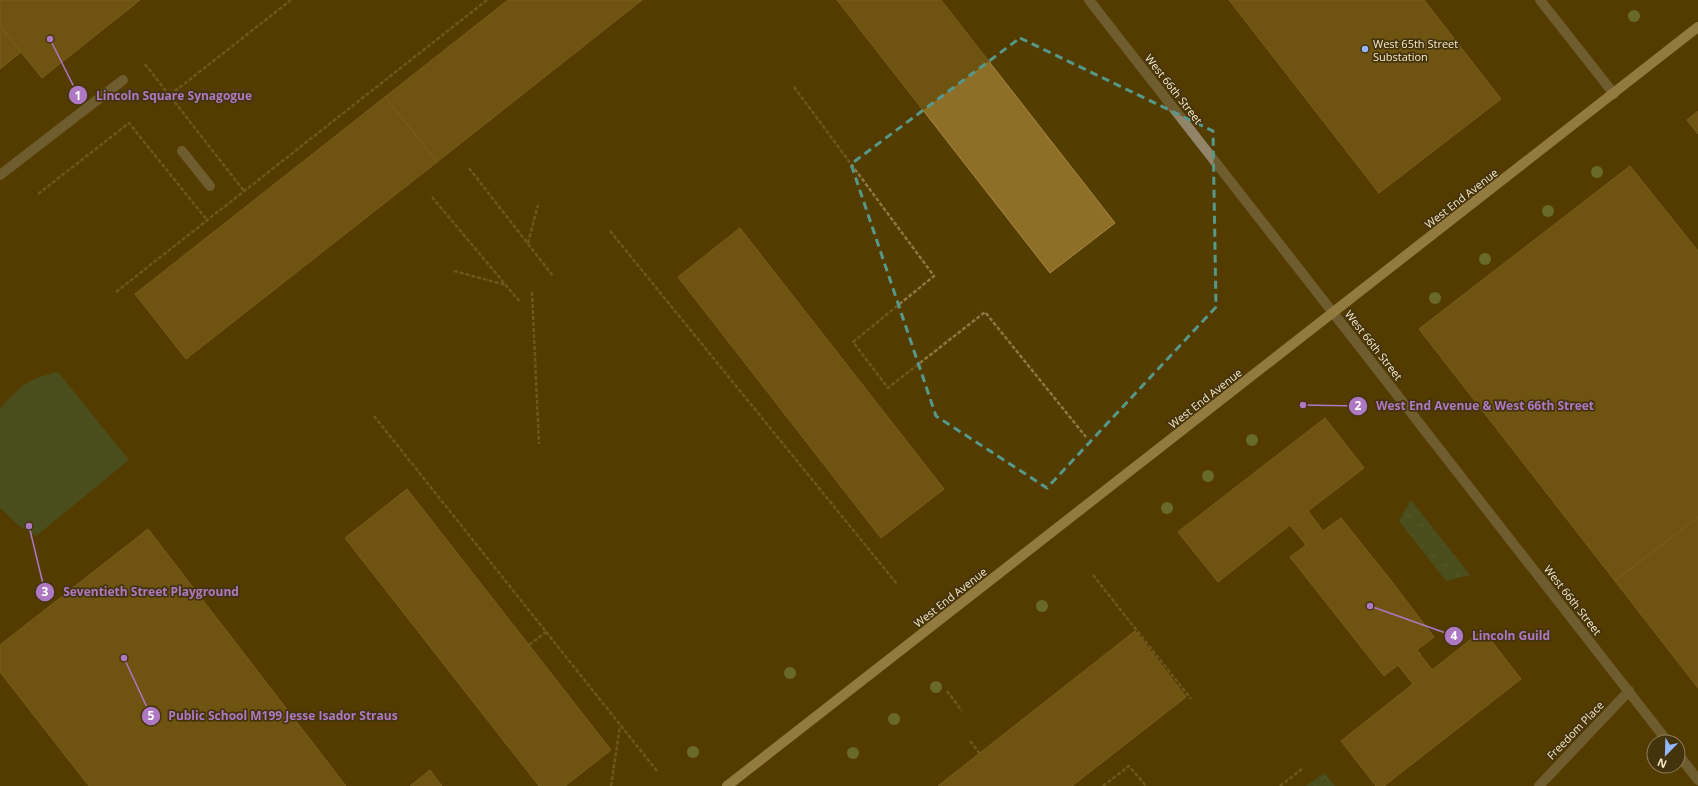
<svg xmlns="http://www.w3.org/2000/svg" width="1698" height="786" font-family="'Open Sans',sans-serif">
  <defs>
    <pattern id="grass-tufts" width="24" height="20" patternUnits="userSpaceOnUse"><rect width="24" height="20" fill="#3e643e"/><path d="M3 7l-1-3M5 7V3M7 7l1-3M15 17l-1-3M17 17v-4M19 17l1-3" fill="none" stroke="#5b7a58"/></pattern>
    <pattern id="park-crowns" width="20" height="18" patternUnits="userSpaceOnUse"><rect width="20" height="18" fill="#3e643e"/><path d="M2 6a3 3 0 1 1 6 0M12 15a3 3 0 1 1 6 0" fill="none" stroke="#5b7a58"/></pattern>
  </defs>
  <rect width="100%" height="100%" fill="#543d00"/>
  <path fill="url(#grass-tufts)" d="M1411,500L1470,575L1446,581L1399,521Z"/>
  <path fill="url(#park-crowns)" d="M1324,773L1335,786H1306Z"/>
  <path fill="#3e643e" d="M58,372L129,460L36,536L18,525L0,508V409C20,386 27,379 58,372Z"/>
  <g fill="#8e6f27" stroke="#a88742">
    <path d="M0,0H140L42,78L0,26Z"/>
    <path d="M508,0H642L437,162L385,97Z"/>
    <path d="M837,0H941L1115,223L1050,273Z"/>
    <path d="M1229,0H1424L1501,99L1379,193Z"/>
    <path d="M0,26L21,52L0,69Z"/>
    <path d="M385,97L437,162L186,359L135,294Z"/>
    <path d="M1698,111V134L1687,120Z"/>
    <path d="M1630,166L1698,251V517L1615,581L1419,329Z"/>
    <path d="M740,228L944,489L881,538L678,277Z"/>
    <path d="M1325,418L1364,468L1308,511L1323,531L1341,518L1389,578L1434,637L1417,650L1432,670L1483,630L1521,679L1384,786H1376L1341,741L1413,684L1398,665L1384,676L1290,557L1306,545L1290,525L1218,582L1178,532Z"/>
    <path d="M407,489L611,750L565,786H539L345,538Z"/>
    <path d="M1698,517V688L1615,581Z"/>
    <path d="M148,529L346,786H89L0,672V645Z"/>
    <path d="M1135,631L1186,697L1072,786H938Z"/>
    <path d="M430,770L442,786H410Z"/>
  </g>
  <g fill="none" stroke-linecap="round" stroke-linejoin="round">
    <g stroke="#8d7844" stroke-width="2.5" stroke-dasharray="4 2" stroke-linecap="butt">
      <path d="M145,64L244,191"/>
      <path d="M794,87L934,276L853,342L888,388L985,312L1086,437"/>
      <path d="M170,95L291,0"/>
      <path d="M469,168L553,276"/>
      <path d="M38,194L129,123L207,220"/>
      <path d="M432,197L520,302"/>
      <path d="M610,231L897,584"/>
      <path d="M528,243L538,205"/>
      <path d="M454,271L506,285"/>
      <path d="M116,292L487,0"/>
      <path d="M532,292L539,444"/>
      <path d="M374,416L657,771"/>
      <path d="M1093,575L1191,699"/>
      <path d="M529,645L546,632"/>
      <path d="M947,691L962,711"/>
      <path d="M970,741L980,754"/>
      <path d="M611,786L620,726"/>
      <path d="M1103,786L1129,766L1146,786"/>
      <path d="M1280,786L1302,769"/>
    </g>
    <g stroke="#918469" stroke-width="10">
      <path d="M1089,0L1668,742"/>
      <path d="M1540,0L1614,94"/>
      <path d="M182,151L210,186"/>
      <path d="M0,175L123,80"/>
      <path d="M1678,754L1698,780"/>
      <path d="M1539,786L1629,691"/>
    </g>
    <path stroke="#e1c58d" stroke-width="10" d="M727,786L1698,27"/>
  </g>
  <g fill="#83a15e">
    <circle cx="1634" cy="16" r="6"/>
    <circle cx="1597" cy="172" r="6"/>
    <circle cx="1548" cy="211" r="6"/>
    <circle cx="1485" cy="259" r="6"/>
    <circle cx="1435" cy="298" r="6"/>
    <circle cx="1252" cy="440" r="6"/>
    <circle cx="1208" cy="476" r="6"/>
    <circle cx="1167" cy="508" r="6"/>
    <circle cx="1042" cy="606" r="6"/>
    <circle cx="790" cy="673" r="6"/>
    <circle cx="936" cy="687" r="6"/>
    <circle cx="894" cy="719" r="6"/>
    <circle cx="693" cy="752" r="6"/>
    <circle cx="853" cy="753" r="6"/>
  </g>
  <path d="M0 0H1698V786H0ZM1020,38L1213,131L1216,307L1047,488L936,416L851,164Z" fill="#543d00" fill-opacity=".55" fill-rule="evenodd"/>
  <path fill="none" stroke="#569889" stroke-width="3" stroke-dasharray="8 5" stroke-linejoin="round" d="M1020,38L1213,131L1216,307L1047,488L936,416L851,164Z"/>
  <circle fill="#95b7fd" stroke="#44340e" stroke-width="1.5" cx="1365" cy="49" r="4"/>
  <g text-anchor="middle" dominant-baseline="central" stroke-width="3.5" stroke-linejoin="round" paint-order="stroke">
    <g font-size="11" fill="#fae9c7" stroke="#44340e" text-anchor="start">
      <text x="1373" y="43">West 65th Street<tspan x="1373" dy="13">Substation</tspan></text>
    </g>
    <g font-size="11" fill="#fae9c7" stroke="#44340e">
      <text transform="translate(1174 89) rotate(52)">West 66th Street</text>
      <text transform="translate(1461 198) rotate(-38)">West End Avenue</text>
      <text transform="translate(1374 345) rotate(52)">West 66th Street</text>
      <text transform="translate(1205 398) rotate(-38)">West End Avenue</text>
      <text transform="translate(950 597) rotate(-38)">West End Avenue</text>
      <text transform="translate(1573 600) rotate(52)">West 66th Street</text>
      <text transform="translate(1575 730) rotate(-46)">Freedom Place</text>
    </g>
  </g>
  <path fill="none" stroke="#ae78c2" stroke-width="1.5" d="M50 39L78 95M1303 405L1358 406M29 526L45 592M1370 606L1454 636M124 658L151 716"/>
  <g fill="#ae78c2" stroke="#44340e" stroke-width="1.5">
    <circle cx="50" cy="39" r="4"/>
    <circle cx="1303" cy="405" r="4"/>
    <circle cx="29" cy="526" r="4"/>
    <circle cx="1370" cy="606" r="4"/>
    <circle cx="124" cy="658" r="4"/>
    <circle cx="78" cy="95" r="10"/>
    <circle cx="1358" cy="406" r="10"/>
    <circle cx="45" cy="592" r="10"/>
    <circle cx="1454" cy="636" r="10"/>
    <circle cx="151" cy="716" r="10"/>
  </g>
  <g font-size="12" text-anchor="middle" font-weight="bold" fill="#fff">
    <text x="78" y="100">1</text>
    <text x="1358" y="410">2</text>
    <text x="45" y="596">3</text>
    <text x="1454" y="640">4</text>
    <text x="151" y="720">5</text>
  </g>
  <g font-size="12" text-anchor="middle" font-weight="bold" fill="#ae78c2" stroke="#44340e" stroke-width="3.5" stroke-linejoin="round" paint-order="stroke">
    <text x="174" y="100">Lincoln Square Synagogue</text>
    <text x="1485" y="410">West End Avenue &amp; West 66th Street</text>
    <text x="151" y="596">Seventieth Street Playground</text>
    <text x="1511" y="640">Lincoln Guild</text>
    <text x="283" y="720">Public School M199 Jesse Isador Straus</text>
  </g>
  <g transform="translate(1666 754) rotate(203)"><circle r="19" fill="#44340e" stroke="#8d7c58"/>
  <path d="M0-3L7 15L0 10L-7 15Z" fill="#95b7fd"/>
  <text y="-6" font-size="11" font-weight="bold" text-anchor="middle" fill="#fae9c7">N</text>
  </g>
</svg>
